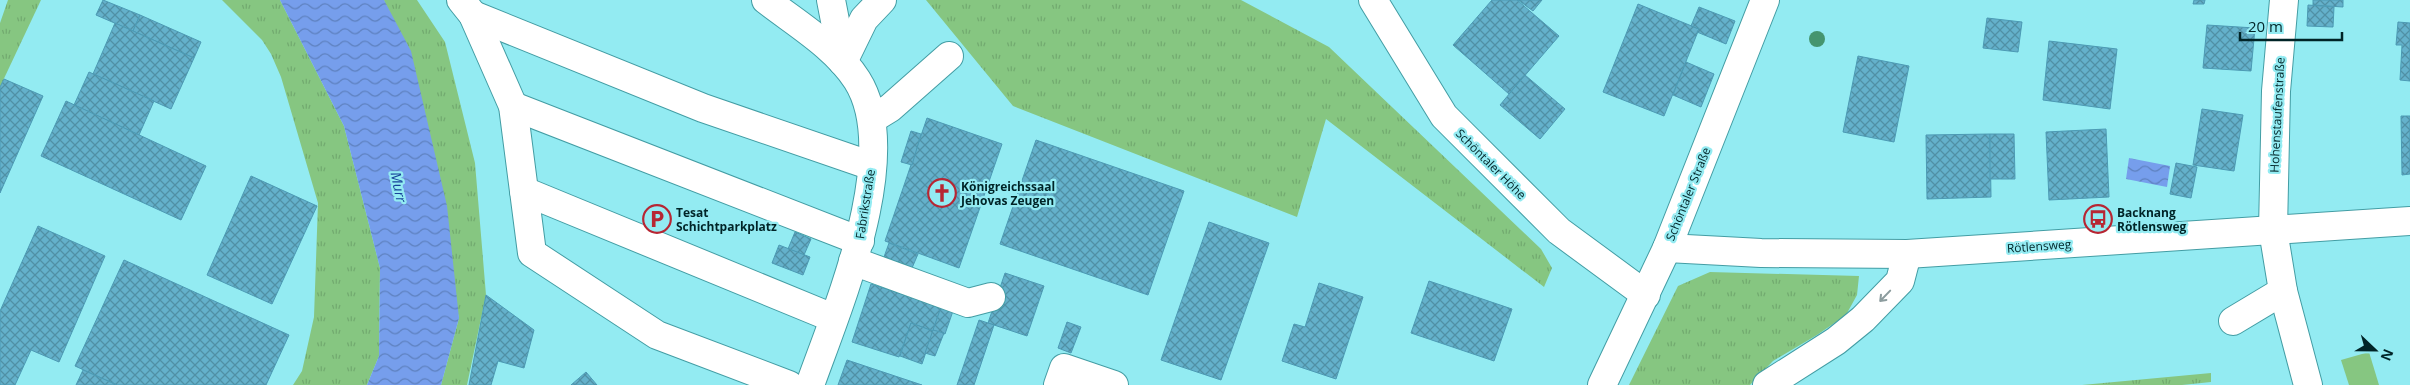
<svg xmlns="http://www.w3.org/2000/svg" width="2410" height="385" font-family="'Open Sans',sans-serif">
  <defs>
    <pattern id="grass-tufts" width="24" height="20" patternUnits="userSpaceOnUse" patternTransform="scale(1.25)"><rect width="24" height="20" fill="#86c681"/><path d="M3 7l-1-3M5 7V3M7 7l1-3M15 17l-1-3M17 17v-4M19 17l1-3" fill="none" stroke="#72aa6f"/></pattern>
    <pattern id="water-waves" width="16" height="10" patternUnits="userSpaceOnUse" patternTransform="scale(1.25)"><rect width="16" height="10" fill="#769eec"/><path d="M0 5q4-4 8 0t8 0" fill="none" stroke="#5e81bf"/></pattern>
    <pattern id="building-cross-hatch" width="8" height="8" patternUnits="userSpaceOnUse" patternTransform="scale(1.25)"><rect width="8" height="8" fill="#64b1cb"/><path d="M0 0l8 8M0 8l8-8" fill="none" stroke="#5090a5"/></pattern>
  </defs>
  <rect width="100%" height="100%" fill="#93ebf2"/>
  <g fill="url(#grass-tufts)">
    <path d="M8,0H41L0,87V23Z"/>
    <path d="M222,0H280L344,126L380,268L379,356L367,385H293L302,371L314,317L318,203L281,77L271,54L262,40Z"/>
    <path d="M384,0H417L445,42L475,163L486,295L467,385H441L459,318Z"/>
    <path d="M926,0H1241L1329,47L1541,249L1552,268L1544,287L1326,119L1297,217L1013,106Z"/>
    <path d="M1710,272L1859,276L1857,295L1846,315L1817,335L1773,361L1750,385H1629L1678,286Z"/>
    <path d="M2211,373V382L2182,385H2082Z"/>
  </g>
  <path fill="#86c681" d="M2369,352L2379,385H2349L2341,360Z"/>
  <g fill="url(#water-waves)">
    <path d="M280,0H384L411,51L447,206L459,318L441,385H367L379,356L380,268L344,126Z"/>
    <path d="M2129,158L2170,166L2167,187L2126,179Z"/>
  </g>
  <g fill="url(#building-cross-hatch)" stroke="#4c9ab4">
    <path d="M103,0L140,15L133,31L96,15Z"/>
    <path d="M1492,0H1517L1559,36L1509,94L1453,45Z"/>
    <path d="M1518,0H1542L1533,11Z"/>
    <path d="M2194,0H2205L2204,4H2193Z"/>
    <path d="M2313,0H2343V7L2313,5Z"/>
    <path d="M1638,4L1699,29L1664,116L1603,92Z"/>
    <path d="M2308,5L2334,7L2333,27L2307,26Z"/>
    <path d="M1699,7L1735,21L1726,44L1697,32L1699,29L1691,26Z"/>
    <path d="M140,15L201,42L194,58L133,31Z"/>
    <path d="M1987,18L2022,22L2018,52L1983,48Z"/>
    <path d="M2398,22L2410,23V81L2400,80L2402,45H2396Z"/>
    <path d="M115,23L194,58L171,109L93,74Z"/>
    <path d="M2207,25L2255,28L2251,71L2203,68Z"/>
    <path d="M2049,41L2117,49L2110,109L2043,100Z"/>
    <path d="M1858,56L1909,66L1894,142L1843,132Z"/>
    <path d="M1686,62L1714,74L1701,107L1673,95Z"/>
    <path d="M89,72L154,101L139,135L74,105Z"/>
    <path d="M1525,75L1565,109L1540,139L1500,105Z"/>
    <path d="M4,79L43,96L0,193V87Z"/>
    <path d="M66,101L206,166L181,220L41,156Z"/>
    <path d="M2202,109L2243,115L2234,171L2193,165Z"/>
    <path d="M2401,116H2410V174L2402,175Z"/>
    <path d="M927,118L1002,144L959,268L885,241Z"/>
    <path d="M2106,129L2109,197L2049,200L2046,132Z"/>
    <path d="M911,131L921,134L912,165L901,162Z"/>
    <path d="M1990,134L1991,197L1927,199L1926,135Z"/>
    <path d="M1990,134H2014L2015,179H1990Z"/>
    <path d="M1036,140L1184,191L1148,295L1000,244Z"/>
    <path d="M2176,163L2197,167L2191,198L2170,194Z"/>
    <path d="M251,176L317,206L272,304L207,275Z"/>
    <path d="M1209,222L1269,243L1221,380L1161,360Z"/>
    <path d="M38,226L105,256L59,362L31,350L15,385H0V311Z"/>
    <path d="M795,232L811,239L804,255L788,249Z"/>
    <path d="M889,243L918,254L912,268L884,257Z"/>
    <path d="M779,245L810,257L803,275L772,263Z"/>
    <path d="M124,260L289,335L266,385H117L75,366Z"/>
    <path d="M1005,273L1044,286L1027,336L988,323Z"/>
    <path d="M1429,281L1512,309L1494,361L1411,333Z"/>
    <path d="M1319,283L1363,297L1336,379L1282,361L1294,324L1305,327Z"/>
    <path d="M871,284L941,307L933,331L911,323L899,357L852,342Z"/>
    <path d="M486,295L534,330L524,368L498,361L491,385H469Z"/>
    <path d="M941,307L953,311L945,334L933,330Z"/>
    <path d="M979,320L994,325L974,385H957Z"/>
    <path d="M1067,322L1081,327L1071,353L1058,348Z"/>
    <path d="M911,323L933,331L922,364L900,356Z"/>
    <path d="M933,330L944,333L935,356L925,353Z"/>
    <path d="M847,360L922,385H838Z"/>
    <path d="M83,370L117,385H76Z"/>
    <path d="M586,372L597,385H571Z"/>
  </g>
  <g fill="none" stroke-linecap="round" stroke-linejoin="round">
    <defs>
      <g id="minor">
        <path d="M461,0L473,15L513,106L532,253L657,335L789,385"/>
        <path d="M766,0C797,24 836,47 857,80C904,154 837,309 810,385"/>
        <path d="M831,0L843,62"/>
        <path d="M1373,0L1444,116L1559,231L1646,295"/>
        <path d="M473,15L703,108L872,166"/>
        <path d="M843,62L864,19L882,0"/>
        <path d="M513,106L860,241"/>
        <path d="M872,119L890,108L949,56"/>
        <path d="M524,191L833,318"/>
        <path d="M1667,248L1761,253L1907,254L2410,221"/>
        <path d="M853,261L968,303L991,297"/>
        <path d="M2283,291L2308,385"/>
        <path d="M2233,321L2283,291L2273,230L2276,91L2284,0"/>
        <path d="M1058,385L1064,368L1114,385"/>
        <path d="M1602,385L1667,248L1765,0"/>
        <path d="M1767,385L1836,341L1863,319L1900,281L1907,254"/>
      </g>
    </defs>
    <use href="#minor" stroke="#439da4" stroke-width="30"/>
    <use href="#minor" stroke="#fff" stroke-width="28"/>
  </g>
  <circle fill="#45956f" cx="1817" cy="39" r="8"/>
  <defs><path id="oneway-shaft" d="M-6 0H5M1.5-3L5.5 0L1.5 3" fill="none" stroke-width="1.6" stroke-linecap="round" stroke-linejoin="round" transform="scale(1.25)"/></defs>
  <use stroke="#8c9c9e" href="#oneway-shaft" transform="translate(1885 296) rotate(134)"/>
  <defs>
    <symbol id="church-ring" viewBox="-11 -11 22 22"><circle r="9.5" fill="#93ebf2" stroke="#b72633" stroke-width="1.5"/><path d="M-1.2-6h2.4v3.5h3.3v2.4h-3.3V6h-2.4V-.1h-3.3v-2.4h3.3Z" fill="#b72633"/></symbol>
    <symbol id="parking-ring" viewBox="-11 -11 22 22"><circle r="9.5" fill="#93ebf2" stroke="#b72633" stroke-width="1.5"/><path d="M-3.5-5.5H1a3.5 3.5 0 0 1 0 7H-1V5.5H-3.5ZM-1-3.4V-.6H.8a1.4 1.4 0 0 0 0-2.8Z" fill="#b72633"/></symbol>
    <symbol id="bus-ring" viewBox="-11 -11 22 22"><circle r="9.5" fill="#93ebf2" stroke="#b72633" stroke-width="1.5"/><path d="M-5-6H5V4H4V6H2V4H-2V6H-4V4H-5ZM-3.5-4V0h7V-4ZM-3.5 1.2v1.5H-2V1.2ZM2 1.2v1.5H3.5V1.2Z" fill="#b72633"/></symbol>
  </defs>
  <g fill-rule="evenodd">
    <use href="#church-ring" x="926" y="177" width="32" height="32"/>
    <use href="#parking-ring" x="641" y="203" width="32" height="32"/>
    <use href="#bus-ring" x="2082" y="203" width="32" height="32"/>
  </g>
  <g text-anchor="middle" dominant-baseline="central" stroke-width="4.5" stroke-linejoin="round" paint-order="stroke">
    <g font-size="12" fill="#002427" stroke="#93ebf2">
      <text transform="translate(2277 115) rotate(-87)">Hohenstaufenstraße</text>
      <text transform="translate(1491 164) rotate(45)">Schöntaler Höhe</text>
      <text transform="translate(1688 194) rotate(-68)">Schöntaler Straße</text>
      <text transform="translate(865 204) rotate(-81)">Fabrikstraße</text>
      <text transform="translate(2039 246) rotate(-4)">Rötlensweg</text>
    </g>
    <g font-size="12" font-weight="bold" fill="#002427" stroke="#93ebf2" text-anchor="start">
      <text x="961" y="186">Königreichssaal<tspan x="961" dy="14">Jehovas Zeugen</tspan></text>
      <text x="676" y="212">Tesat<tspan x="676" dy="14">Schichtparkplatz</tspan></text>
      <text x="2117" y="212">Backnang<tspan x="2117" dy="14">Rötlensweg</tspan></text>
    </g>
    <g font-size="14" font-style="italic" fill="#164099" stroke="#93ebf2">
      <text transform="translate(399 187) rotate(78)">Murr</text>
    </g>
  </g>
  <g transform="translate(2375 350) rotate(112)" stroke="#93ebf2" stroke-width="4" paint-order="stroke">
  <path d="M0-4L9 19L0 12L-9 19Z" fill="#002427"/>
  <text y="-8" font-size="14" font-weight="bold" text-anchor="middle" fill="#002427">N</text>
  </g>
  <path d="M2240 32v8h102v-8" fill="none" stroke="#002427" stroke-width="2.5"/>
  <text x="2248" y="32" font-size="15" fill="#002427" stroke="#93ebf2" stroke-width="4" paint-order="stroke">20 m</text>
</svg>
